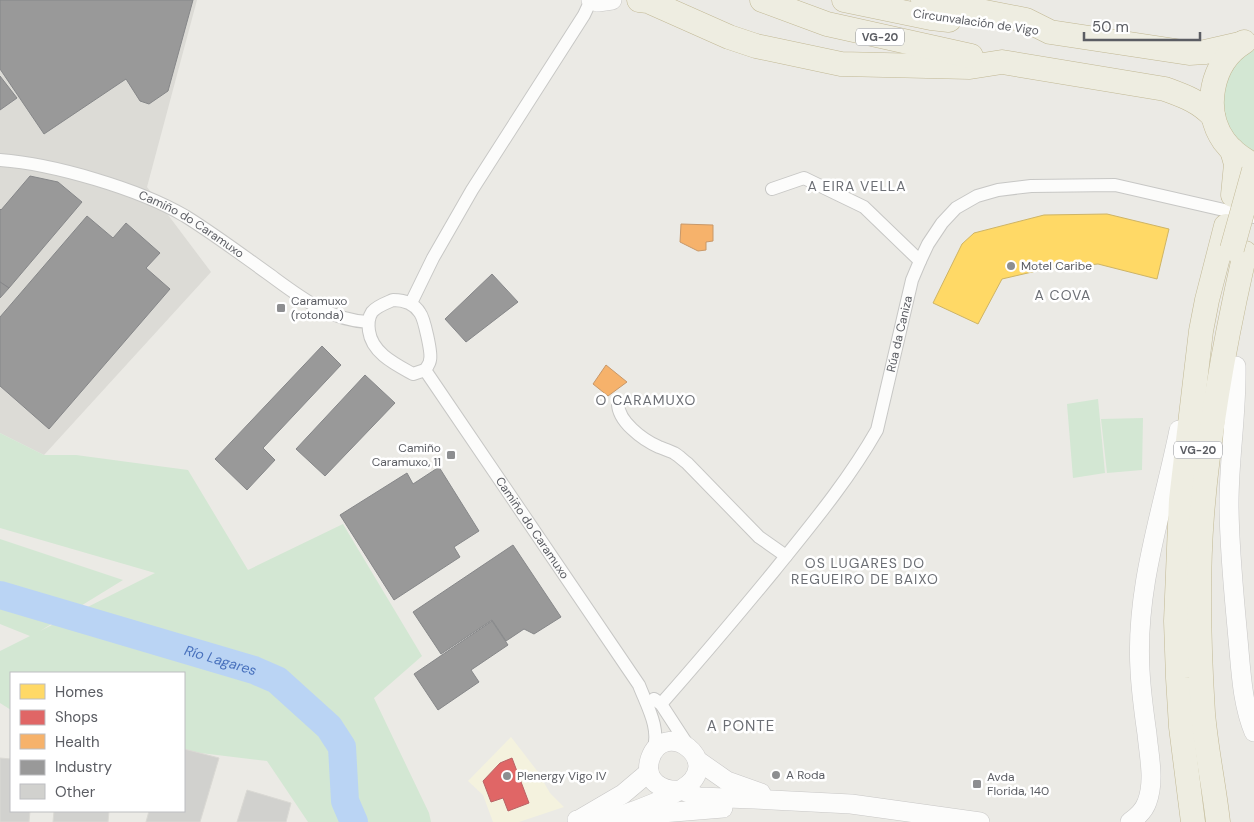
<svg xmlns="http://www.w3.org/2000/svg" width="1254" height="822" font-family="'DM Sans',sans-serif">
  <rect width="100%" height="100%" fill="#ebeae5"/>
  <path fill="#f4f2de" d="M511,737L538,772L550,793L564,807L519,822H493L483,795L468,781Z"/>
  <path fill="#dcdbd6" d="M0,0H197L147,187L211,272L44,455L0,433Z"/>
  <g fill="#d3e7d3">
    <path d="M1254,49V151C1214,134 1213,67 1254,49Z"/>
    <path d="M1098,399L1105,473L1073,478L1067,404Z"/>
    <path d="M1143,418L1142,470L1107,473L1101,419Z"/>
    <path d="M0,433L44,455H76L188,470L248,570L343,524L422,656L374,698L429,813L431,822H308L267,761L184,751V673H11V710L0,703V651L30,636L0,624V539L123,580L40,631L155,573L0,528Z"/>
  </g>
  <path fill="#ffd966" stroke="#ceb465" d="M1107,214L1169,229L1157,279L1098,264L1045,269L1002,279L978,324L933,303L962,244L974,233L1044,215Z"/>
  <path fill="#e06666" stroke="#b86365" d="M512,758L529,803L508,811L503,798L491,802L483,781L500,763Z"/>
  <g fill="#f6b26b" stroke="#c89869">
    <path d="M681,224L713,225V241L706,242V250L698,251L680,242Z"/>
    <path d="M606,365L627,382L608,396L593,384Z"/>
  </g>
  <g fill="#999" stroke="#868789">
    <path d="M0,0H193L168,91L149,104L140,101L126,79L44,134L0,69Z"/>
    <path d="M0,76L17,98L0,110Z"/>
    <path d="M30,176L58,182L82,202L9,288L0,282V209L1,210Z"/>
    <path d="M87,216L113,238L126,223L160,253L146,268L170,289L49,429L0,386V317Z"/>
    <path d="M492,274L518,302L466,342L445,319Z"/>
    <path d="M0,282L9,288L0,298Z"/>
    <path d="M322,346L341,365L263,448L275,460L247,490L215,459Z"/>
    <path d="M365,375L395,403L325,476L296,449Z"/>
    <path d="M439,467L479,531L454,547L460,557L394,600L340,515L407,473L413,484Z"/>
    <path d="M513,545L561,617L534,634L524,629L506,641L492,620L441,654L413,612Z"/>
    <path d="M492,621L508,645L471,670L479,682L438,710L414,674Z"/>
  </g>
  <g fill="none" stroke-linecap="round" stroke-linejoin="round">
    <path stroke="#bad4f4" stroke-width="28" id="s1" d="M0,595L254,670L277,680L329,727L342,747L345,801L354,822"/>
  </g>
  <g fill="#d1d1ce" stroke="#dad9d4">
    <path d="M184,749L219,758L200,822H146L149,811H184Z"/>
    <path d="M0,758L11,759V811H30L29,822H0Z"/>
    <path d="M247,790L291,803L286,822H237Z"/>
    <path d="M54,811H109L108,822H53Z"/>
  </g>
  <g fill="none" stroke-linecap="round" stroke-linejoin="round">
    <defs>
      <g id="street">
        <path id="s2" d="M0,160C54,164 139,189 185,216C214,234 242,255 270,275C300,297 329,320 368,322"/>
        <path d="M772,189L804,178L864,207L920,261"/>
        <path d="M393,300C403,300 414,303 420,313C424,318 432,353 430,360C430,363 427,367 425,370L413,374C395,364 372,353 369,331C368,324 368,318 372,312C377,306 386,303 393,300Z"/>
        <path d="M411,303L433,258L472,190L584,15L591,0"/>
        <path id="s3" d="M425,370L639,685C647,706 661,729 653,751"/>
        <path d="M618,402C617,421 643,440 659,447C664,449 670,451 674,453C679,456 683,460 687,463L759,537L786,556"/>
        <path d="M654,699L661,704L689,747"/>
        <path id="s4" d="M661,704C699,661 737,616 774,571C811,525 848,481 877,430L912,280L920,261L928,244L942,223L956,208L977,196L998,190L1031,186L1115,185L1254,217"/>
      </g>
      <g id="secondary">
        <path d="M591,0L598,2L612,0"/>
        <path d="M1236,366C1237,412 1229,457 1229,503C1229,548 1234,594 1238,639C1241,671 1242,703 1254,732"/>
        <path d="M697,760L727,781L761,793"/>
        <path d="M681,790L699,797L754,799L851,804L980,822"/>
        <path d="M619,816C641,809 662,801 682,789C727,762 664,716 650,759C643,781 663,792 681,790"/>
        <path d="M582,818L623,794L649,772"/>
        <path d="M577,820L723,808"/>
        <path d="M1130,822C1137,817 1144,811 1147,802C1155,781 1149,756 1147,734C1144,713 1141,691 1140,670C1135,587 1163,510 1179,430"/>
      </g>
      <g id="highway">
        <path d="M639,0L648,1L729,37L756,46L841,64L970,67L1002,62L1165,89C1184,96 1199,101 1213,116"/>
        <path d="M762,0L827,24L971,56"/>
        <path d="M844,0L931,18L949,20"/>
        <path d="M923,0L1026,20L1050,32L1189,53L1205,52L1240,44"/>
        <path d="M1244,42C1211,62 1202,110 1224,141C1232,152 1242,159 1254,165"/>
        <path d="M1232,150L1236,164L1233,195"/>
        <path d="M1193,822L1181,727L1178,678L1176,621L1181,500L1201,331L1207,300L1226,226"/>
        <path d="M1218,822C1214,786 1206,749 1203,713C1199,649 1197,579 1202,515C1209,427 1225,340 1245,253"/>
      </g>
    </defs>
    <use href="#street" stroke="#c7c7c5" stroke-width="14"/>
    <use href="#secondary" stroke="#c8c7c6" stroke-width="20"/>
    <use href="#highway" stroke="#c1b894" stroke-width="25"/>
    <use href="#street" stroke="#fcfcfb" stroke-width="12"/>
    <use href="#secondary" stroke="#fcfcfb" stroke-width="19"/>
    <use href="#highway" stroke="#eeede1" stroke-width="24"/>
    <defs>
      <path id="highway-bridge" d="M1232,249L1254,170"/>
    </defs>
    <use href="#highway-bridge" stroke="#c1b894" stroke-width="25" stroke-linecap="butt"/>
    <use href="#highway-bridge" stroke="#eeede1" stroke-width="24"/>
  </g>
  <g fill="#8d8e90" stroke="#fff" stroke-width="2">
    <circle cx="1011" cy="266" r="5"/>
    <rect x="276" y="303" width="10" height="10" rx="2.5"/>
    <rect x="446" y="450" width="10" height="10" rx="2.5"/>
    <circle cx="776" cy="775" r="5"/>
    <circle cx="507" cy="776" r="5"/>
    <rect x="972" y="779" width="10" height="10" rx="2.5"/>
  </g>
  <g text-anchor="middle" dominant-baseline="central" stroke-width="5" stroke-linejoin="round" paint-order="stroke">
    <g fill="#fff" stroke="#8c8e92" stroke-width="1">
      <rect x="856" y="28.5" width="48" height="17" rx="4"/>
      <rect x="1174" y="441.5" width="48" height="17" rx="4"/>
    </g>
    <g font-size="11" font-weight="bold" fill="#5b5d63">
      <text x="880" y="37">VG-20</text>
      <text x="1198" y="450">VG-20</text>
    </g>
    <g font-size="12" fill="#5b5d63" stroke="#fff">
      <text transform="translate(976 22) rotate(8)">Circunvalación de Vigo</text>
      <text stroke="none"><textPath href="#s2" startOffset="204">Camiño do Caramuxo</textPath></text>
      <text stroke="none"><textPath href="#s4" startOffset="448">Rúa da Caniza</textPath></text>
      <text stroke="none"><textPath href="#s3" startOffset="191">Camiño do Caramuxo</textPath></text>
    </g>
    <g font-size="12" fill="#5b5d63" stroke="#fff" text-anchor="start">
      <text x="1021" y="266">Motel Caribe</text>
      <text x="291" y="301">Caramuxo<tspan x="291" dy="14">(rotonda)</tspan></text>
      <text x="441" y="448" text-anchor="end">Camiño<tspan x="441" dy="14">Caramuxo, 11</tspan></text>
      <text x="786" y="775">A Roda</text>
      <text x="517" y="776">Plenergy Vigo IV</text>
      <text x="987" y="777">Avda<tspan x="987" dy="14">Florida, 140</tspan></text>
    </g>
    <g font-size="14" letter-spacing="1" fill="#6c6f75" stroke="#fff">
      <text x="857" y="186">A EIRA VELLA</text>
      <text x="1063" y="295">A COVA</text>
      <text x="646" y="400">O CARAMUXO</text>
      <text x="865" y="563">OS LUGARES DO<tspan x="865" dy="16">REGUEIRO DE BAIXO</tspan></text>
    </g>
    <g font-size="14" font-style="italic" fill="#4871bd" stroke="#fff">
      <text stroke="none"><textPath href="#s1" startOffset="230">Río Lagares</textPath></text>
    </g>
    <g font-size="15" letter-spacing="1" fill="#6c6f75" stroke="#fff">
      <text x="741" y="726">A PONTE</text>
    </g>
  </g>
  <rect x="10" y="672" width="175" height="140" fill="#ffffff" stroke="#bdbec1"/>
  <rect x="20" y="684" width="25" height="15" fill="#ffd966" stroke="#bdbec1"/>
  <text x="55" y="697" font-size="15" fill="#5b5d63">Homes</text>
  <rect x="20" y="710" width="25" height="15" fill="#e06666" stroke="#bdbec1"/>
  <text x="55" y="722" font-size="15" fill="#5b5d63">Shops</text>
  <rect x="20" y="734" width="25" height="15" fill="#f6b26b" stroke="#bdbec1"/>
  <text x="55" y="747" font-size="15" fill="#5b5d63">Health</text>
  <rect x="20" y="760" width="25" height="15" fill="#999999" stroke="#bdbec1"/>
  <text x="55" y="772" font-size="15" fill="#5b5d63">Industry</text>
  <rect x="20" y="784" width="25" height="15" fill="#d1d1ce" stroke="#bdbec1"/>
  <text x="55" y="797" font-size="15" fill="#5b5d63">Other</text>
  <path d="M1084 32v8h116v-8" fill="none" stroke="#5b5d63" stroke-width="2.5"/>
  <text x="1092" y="32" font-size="15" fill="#5b5d63" stroke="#ffffff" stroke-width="4" paint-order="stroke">50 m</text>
</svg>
